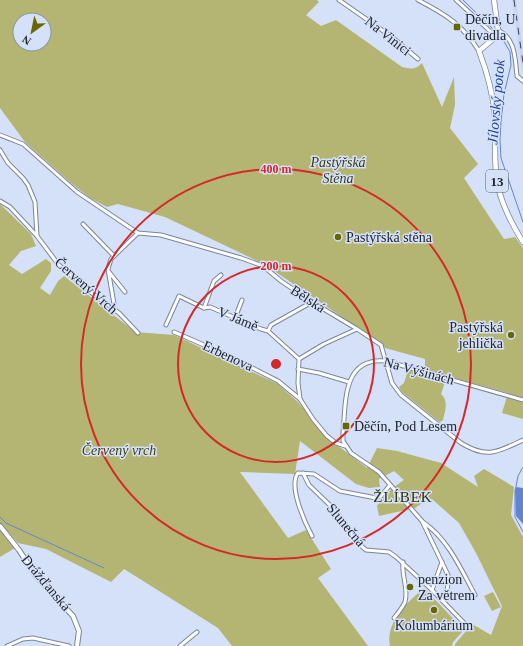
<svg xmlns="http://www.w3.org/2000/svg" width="523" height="646" font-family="Georgia,serif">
  <rect width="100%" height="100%" fill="#d5e1f9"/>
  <path fill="#c7d6f5" d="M512,0H516L523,47V78Z"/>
  <g fill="#b4b572" fill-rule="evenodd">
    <path d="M0,0H317L319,2L306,15L321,26L336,20L402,67C410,69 416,70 422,63L442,107L454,77L455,105L450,128L478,164L464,178L504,239L515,237L523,248V419L502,413L508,393L425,370V359L385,348L383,345L264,264L165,217L118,204L107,207L90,198L71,183L25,142L0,108ZM20,20H44V44H20Z"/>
    <path d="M0,204L31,234L36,246L21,251L9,265L22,274L46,259L51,263V271L40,288L50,295L58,281L64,276L135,332L174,335L278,384L299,403L320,430L332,441L367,468L377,448L397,451L441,463L478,487L474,476L484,469L514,487L511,515L523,537V646H455V644L472,624L491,635L502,606L476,553L459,523L432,499L427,500L415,508L379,516L377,506C384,495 393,487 404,480L394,471L379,479L380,487L369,488L356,484L300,441L295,474L240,472L288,538L306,530L331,569L318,578L368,646H232L218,628L124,569L111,582L46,549L18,543L0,523Z"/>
    <path d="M408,370L444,380L445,382L441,394C449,401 445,411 443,420L440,422L437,420L402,392L399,387L404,383Z"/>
    <path d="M0,529L15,548L0,557Z"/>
    <path d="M424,588L464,630L453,642L452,646H390C385,622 408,602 424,588Z"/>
    <path d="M493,592L501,607L492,611L484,596Z"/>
  </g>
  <path fill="#6385d0" d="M516,487L523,488V524L516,516L515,488Z"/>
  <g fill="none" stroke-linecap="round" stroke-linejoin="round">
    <g stroke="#6385d0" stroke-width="1">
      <path d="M463,0L495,31"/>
      <path d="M497,33L502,38L510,52L511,65L504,94L501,122L500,140L501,158L523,222"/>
      <path d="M516,487L518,476L523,467"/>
      <path d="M515,490V517L523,532"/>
      <path d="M0,517L6,523L104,568"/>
    </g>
    <defs>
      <g id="street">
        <path d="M339,0L392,37L418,59"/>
        <path d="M418,0C445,14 463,25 479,51"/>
        <path d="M456,0L492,33"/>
        <path d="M498,30C516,39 515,59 517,76L523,81"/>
        <path d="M0,135L23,144L77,192L138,233L161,235L241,258L263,266L281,281L312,302L357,329L381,345L392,383L401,395L461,443C487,459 498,452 523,440"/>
        <path d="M0,150L8,163L23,178L28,185L35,202L37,236L58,264L85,288L119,313L138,333"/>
        <path d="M0,201L10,207L37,236"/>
        <path d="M83,224L114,256"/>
        <path d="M109,272L125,292"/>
        <path d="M113,308L114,304L108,269L111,259L138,233"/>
        <path d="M204,308L214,281L221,275"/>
        <path d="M235,318L242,300"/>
        <path d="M166,325L179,296L204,308L210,307L261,329L268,331L299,359L298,383L300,399L313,419L327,436L336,443L345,446"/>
        <path d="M268,331L271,325L312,302"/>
        <path d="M174,332L227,355L278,381L300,399"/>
        <path d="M299,359L324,344L357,329"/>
        <path d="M298,369L319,373L349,382"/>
        <path d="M303,473L309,485L336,511L359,544L366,550L389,552L396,557L432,590L469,628"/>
        <path d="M423,522C448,539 461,569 475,595"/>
        <path d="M312,536C305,523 288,486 298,473L314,474L340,491L376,498L381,496L390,485"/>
        <path d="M432,590L442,562"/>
        <path d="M443,601C447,591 449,585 448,575L422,521L379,472L351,453L343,441V433C346,402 342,357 386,361L523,400"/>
        <path d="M394,618C398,613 403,607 405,602C409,589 401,575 403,562"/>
        <path d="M7,646L23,639L33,638L69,646"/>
        <path d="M180,646L197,632"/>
      </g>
      <path id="secondary" d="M0,526L19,550L36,576L73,616L79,631L77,646"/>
      <path id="primary" d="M494,0L498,30L492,40L479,51C487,72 493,94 495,116C496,139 493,164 498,186C502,205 513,226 523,242"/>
    </defs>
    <use href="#street" stroke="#7b869c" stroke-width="5"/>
    <use href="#secondary" stroke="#7b869c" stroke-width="6"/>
    <use href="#primary" stroke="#7b869c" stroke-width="6"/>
    <use href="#street" stroke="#fff" stroke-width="3"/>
    <use href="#secondary" stroke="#fff" stroke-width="4"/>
    <use href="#primary" stroke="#fff" stroke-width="4.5"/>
    <path stroke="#3b414c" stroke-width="1" stroke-dasharray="7 7" stroke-linecap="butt" d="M514,0L523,63"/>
  </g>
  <g fill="none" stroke="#d62828" stroke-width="2">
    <circle cx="276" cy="364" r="98"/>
    <circle cx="276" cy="364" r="195"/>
  </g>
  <g fill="#676700" stroke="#d5e1f9" stroke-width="1.5">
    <rect x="453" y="23" width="8" height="8" rx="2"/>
    <circle cx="338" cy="237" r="4"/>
    <circle cx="511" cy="335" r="4"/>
    <rect x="342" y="422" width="8" height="8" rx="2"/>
    <circle cx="410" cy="587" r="4"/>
    <circle cx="434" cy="610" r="4"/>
  </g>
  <g text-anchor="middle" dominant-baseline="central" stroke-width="3" stroke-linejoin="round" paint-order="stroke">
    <rect fill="#d5e1f9" stroke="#565d6a" stroke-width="1" x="486" y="170" width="22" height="22" rx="3"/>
    <g font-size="13" font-weight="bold" fill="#20242d">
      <text x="497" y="181">13</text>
    </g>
    <g font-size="14" fill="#20242d" stroke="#d5e1f9" text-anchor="start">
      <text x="465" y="19">Děčín, U<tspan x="465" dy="16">divadla</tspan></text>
      <text x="346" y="237">Pastýřská stěna</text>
      <text x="503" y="327" text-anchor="end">Pastýřská<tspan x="503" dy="16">jehlička</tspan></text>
      <text x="354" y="426">Děčín, Pod Lesem</text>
      <text x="418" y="579">penzion<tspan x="418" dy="16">Za větrem</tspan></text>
      <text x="434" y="625" text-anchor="middle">Kolumbárium</text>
    </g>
    <g font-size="14" fill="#20242d" stroke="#d5e1f9">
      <text transform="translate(388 36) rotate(38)">Na Vinici</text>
      <text transform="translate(86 286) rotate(41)">Červený Vrch</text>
      <text transform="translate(308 299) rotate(33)">Bělská</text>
      <text transform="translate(238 319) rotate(22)">V Jámě</text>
      <text transform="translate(228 356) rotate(25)">Erbenova</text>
      <text transform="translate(419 371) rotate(15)">Na Výšinách</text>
      <text transform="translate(346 525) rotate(50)">Slunečná</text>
      <text transform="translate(46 583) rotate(50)">Drážďanská</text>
    </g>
    <g font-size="14" font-style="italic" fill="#3c3c13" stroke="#d5e1f9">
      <text x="338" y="162">Pastýřská<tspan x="338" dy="16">Stěna</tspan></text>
      <text x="119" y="450">Červený vrch</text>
    </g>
    <g font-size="15" font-style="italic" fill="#22469f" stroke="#d5e1f9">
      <text transform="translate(496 102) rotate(-85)">Jílovský potok</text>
    </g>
    <g font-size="15" letter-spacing="1" fill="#2f2f04" stroke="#d5e1f9">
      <text x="403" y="497">ŽLÍBEK</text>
    </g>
  </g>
  <circle cx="276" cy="364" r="6" fill="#d62828" stroke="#d5e1f9" stroke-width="2"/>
  <g font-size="12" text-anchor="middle" font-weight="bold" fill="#d62828" stroke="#d5e1f9" stroke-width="3" stroke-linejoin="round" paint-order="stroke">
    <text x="276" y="173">400 m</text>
    <text x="276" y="270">200 m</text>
  </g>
  <g transform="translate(32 32) rotate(213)"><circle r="19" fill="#d5e1f9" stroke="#8d95a7"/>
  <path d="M0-3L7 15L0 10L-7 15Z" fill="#676700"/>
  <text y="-6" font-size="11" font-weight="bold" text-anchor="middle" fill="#20242d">N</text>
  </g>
</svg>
